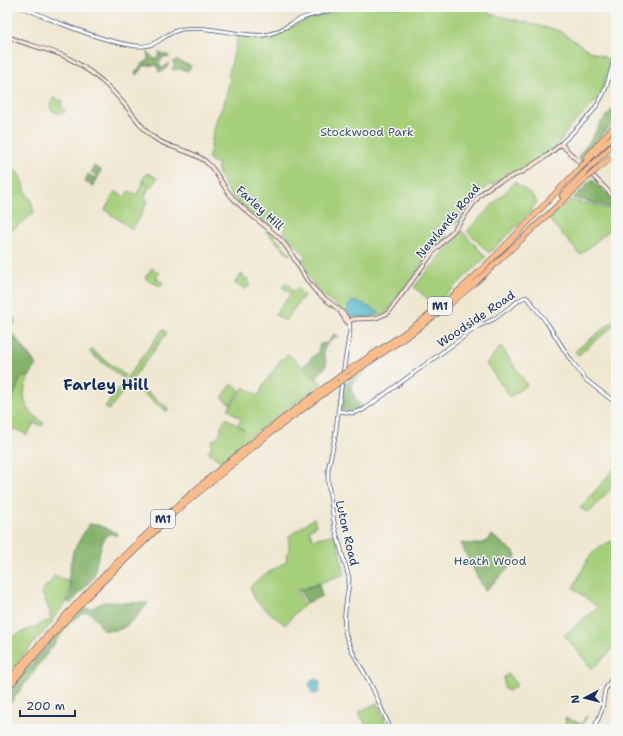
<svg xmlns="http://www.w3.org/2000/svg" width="623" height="736" font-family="'Shantell Sans',sans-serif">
  <rect width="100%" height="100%" fill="#f6f6f2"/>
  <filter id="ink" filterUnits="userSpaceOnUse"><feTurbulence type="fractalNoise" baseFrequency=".025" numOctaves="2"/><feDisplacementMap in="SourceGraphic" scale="8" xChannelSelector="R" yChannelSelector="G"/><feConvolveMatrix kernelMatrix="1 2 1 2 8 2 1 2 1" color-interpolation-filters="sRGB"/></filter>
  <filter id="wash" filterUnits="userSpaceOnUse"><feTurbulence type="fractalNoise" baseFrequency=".012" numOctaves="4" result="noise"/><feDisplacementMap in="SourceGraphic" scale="16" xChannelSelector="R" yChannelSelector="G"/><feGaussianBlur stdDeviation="0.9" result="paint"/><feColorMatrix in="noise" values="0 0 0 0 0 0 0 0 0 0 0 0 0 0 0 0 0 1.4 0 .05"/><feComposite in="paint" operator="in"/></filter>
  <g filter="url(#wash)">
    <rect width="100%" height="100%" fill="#f0e7d1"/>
    <g fill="#a6cf7a" stroke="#607f6c">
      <path d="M352,7H482L491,14L560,31L588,50L611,60L600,97L569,128L559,143L528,168L490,185L479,193L471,202L456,224L453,222L443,233L447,237L425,259L398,298L385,314L369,318L349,317L315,287L300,261L306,256L283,231L286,227L279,220L271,227L257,219L231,196L218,173V163H212L211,159L208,158L211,149L212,138L217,118L224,104L230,78L228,76L239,34L253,36H274L305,20Z"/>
      <path d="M53,98L63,101L61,107L65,109L64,113L62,114L52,111L50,107Z"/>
      <path d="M8,161C14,167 19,174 23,182C25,188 26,196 31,199L34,213L7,234V162Z"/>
      <path d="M147,173L157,178L153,186L142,181Z"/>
      <path d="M143,182L150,186L144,198L148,200L141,215L132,229L105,210L115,191L125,197L128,191L137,194Z"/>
      <path d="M515,182L533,196L537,202L523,221L489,253L467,231Z"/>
      <path d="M570,200L599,206L616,212L612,228L580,255L548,218Z"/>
      <path d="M268,230L290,253L289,255L267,233L266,231Z"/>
      <path d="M462,231L486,257L452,289L434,304L414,287Z"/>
      <path d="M152,268L159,273L156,278L163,283L160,287L154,282L152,283L145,278Z"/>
      <path d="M242,274L245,279L247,278L250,284L246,289L234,283Z"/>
      <path d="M286,282L293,291L297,288L304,295L285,321L275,314L291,294L282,287Z"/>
      <path d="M7,310L15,319V323L9,329L37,365C26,379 17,398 32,413C36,417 40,420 44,423L42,426L34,423L27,435L16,429H13L7,438Z"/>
      <path d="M616,319V324L578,355L575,351Z"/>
      <path d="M163,329L167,333L109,410L105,407Z"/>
      <path d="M501,346L527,385L513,395L509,396L507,392L486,364Z"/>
      <path d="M92,350L125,375L123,378L90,353V351Z"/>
      <path d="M288,354L322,383L252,435L221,462L208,452L211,448L212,440L217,438L222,429L220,428L226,418L244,430L238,425L241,419L228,409L244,387L258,396L262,390L261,389L282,358L284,359Z"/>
      <path d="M134,382L168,408V410L166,411L132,385Z"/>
      <path d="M232,384L240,390L230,404L222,398Z"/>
      <path d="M616,460V483L589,513L580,508L615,468Z"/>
      <path d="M314,518L316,526L309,530L313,539L335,534L345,574L297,591L305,605L298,610L285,625L256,601L250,587L261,577L287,561L286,554L289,551V536Z"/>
      <path d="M616,539V567H615L616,570V593L612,597L616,601V646L592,669L564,635L598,607L573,588L589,557L599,547Z"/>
      <path d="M55,575L70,583L66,604L52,620L49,614H51L50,611L41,591L50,583Z"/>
      <path d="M50,620L53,622L37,639L7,675V639Z"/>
      <path d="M508,674L517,685L509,691L504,689V677Z"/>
      <path d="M377,703L389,729H371V727L366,726L359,712Z"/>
      <path d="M586,716H587C581,728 579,729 566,729L565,718L582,724Z"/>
    </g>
    <g fill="#84b26a" stroke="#507064">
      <path d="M148,52L154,59L157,58L160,54L159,52L169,56V58L163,57L159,64L161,67L163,68L169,63C167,68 165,71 159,72L157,65L144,66L136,75L135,73L142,64L146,62L148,59Z"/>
      <path d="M176,60L191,66L188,71L180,69L172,70L174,65L173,61L176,62Z"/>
      <path d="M616,105V120L580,160L577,158L590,141L601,122Z"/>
      <path d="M94,166L101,170L94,186L85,182L88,174L95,178L96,175L91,172Z"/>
      <path d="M592,179L616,202V210L599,204L573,198Z"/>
      <path d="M335,333L339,337L333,338C331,342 327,343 325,347C321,354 328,360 326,366C324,370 318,374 316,379L302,367L318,352L320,344L325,343L327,344Z"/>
      <path d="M15,338L37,365L29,376L21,378L11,401L10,420L7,433V351L12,347L13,342Z"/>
      <path d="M364,370L366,372L354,381L351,390L362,409L355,411L342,410L340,405L343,384Z"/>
      <path d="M89,524L98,525L117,533L116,536L112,534H108L102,543L96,565L94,577L70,604L67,601L70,595L71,583L68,581L73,551Z"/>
      <path d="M492,535L514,552L516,556L508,569L485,591L466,555L461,543C474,544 483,547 492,535Z"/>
      <path d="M319,584L322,596L307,603L300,591Z"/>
      <path d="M104,602L148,603C144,609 140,613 135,618C123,629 120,632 103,630C91,608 86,607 68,625L7,708V697L10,691L31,664L67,622L79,610L92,608Z"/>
    </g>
    <g fill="#47b2c5" stroke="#317092">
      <path d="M352,301L362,303L380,313L367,317H350L347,312L348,305Z"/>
      <path d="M312,679H317L320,681L319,692L315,694H312L309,685Z"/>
    </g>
  </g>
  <g filter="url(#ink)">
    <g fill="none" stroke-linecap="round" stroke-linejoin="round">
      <defs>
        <g id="tertiary">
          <path d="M21,7C32,11 43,16 54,21C78,30 105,41 130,45C160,51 161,32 183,29C210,25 238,37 265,35C280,33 290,23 303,18C316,13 331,11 345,7"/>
          <path d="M561,144C574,130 591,117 600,100C609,85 612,66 616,50"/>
          <path d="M343,373L350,330L349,321"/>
          <path d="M342,381L335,437L328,470V483L335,528L349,578C349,596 342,613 345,631C348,649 365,672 373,689C379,702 384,716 391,729"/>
          <path d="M338,411L352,413L363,410L477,327L494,319L521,299L526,297L531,302L547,323L570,359L586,380L616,403"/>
          <path d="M594,729L602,710L605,690L616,672"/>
        </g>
        <g id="secondary">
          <path d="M7,36C25,45 46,48 64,56C77,62 91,72 102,81C112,90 121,100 129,110C137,119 143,130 153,137C168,149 190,149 205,161C217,170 222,186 232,197C246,214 267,225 282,241C295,256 301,274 314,289C324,301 342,308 349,321"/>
          <path d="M341,313L347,322L354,319L376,318L388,313L433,252L454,230L479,196L492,185L522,172L548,155L561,144L616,199"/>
        </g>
        <g id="motorway">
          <path d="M585,159L616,124"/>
          <path d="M587,161L616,133"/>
          <path d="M591,166L616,142"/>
          <path d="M596,170L616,154"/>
          <path d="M562,196L583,174"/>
          <path d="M347,371C387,345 428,319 463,287C504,250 540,208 579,169"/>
          <path d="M347,377L412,333L451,303L476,282L587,178"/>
          <path d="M7,682C103,566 216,465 339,377"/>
          <path d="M7,689L53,634L92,592L175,512L269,434L338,383"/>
        </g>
      </defs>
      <use href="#tertiary" stroke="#3b4b6f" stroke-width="4.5"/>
      <use href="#secondary" stroke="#3b4b6f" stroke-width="5"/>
      <use href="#motorway" stroke="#3b4b6f" stroke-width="6"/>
      <use href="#tertiary" stroke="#fff" stroke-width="3"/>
      <use href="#secondary" stroke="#fde4d1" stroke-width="3.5"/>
      <use href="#motorway" stroke="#fabc8b" stroke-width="5"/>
      <defs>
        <g id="motorway-bridge">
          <path d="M579,169L587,161"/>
          <path d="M583,174L591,166"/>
          <path d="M587,178L596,170"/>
          <path d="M339,377L347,371"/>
          <path d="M338,383L347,377"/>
        </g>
      </defs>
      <use href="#motorway-bridge" stroke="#3b4b6f" stroke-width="6" stroke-linecap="butt"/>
      <use href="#motorway-bridge" stroke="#fabc8b" stroke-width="5"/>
    </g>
  </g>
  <g text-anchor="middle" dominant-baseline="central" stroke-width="3" stroke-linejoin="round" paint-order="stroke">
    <g fill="#f6f6f2" stroke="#5d6b8a" stroke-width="1">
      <rect x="428" y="297" width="24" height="18" rx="3"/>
      <rect x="151" y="510" width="24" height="18" rx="3"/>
    </g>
    <g font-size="11" font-weight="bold" fill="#1b2f5e">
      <text x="440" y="306">M1</text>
      <text x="163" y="519">M1</text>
    </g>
    <g font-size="12" fill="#3e5765" stroke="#f6f6f2">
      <text x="367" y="132">Stockwood Park</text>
      <text x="490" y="561">Heath Wood</text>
    </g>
    <g font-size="12" fill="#1b2f5e" stroke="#f6f6f2">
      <text transform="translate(260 208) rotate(42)">Farley Hill</text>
      <text transform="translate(448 221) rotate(-50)">Newlands Road</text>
      <text transform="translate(476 319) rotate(-34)">Woodside Road</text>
      <text transform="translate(347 533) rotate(77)">Luton Road</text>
    </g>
    <g font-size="16" font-weight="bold" fill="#1b2f5e" stroke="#f6f6f2">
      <text x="106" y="384">Farley Hill</text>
    </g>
  </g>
  <rect width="623" height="736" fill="none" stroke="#f6f6f2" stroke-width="24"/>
  <g transform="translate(585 698) rotate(263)" stroke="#f6f6f2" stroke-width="3" paint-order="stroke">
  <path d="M0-3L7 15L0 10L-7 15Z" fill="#1b2f5e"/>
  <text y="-6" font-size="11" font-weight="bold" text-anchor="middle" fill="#1b2f5e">N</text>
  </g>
  <path d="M20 710v6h55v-6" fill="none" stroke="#1b2f5e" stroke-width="2"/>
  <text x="26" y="710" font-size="12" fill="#1b2f5e" stroke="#f6f6f2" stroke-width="3" paint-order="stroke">200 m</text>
</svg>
